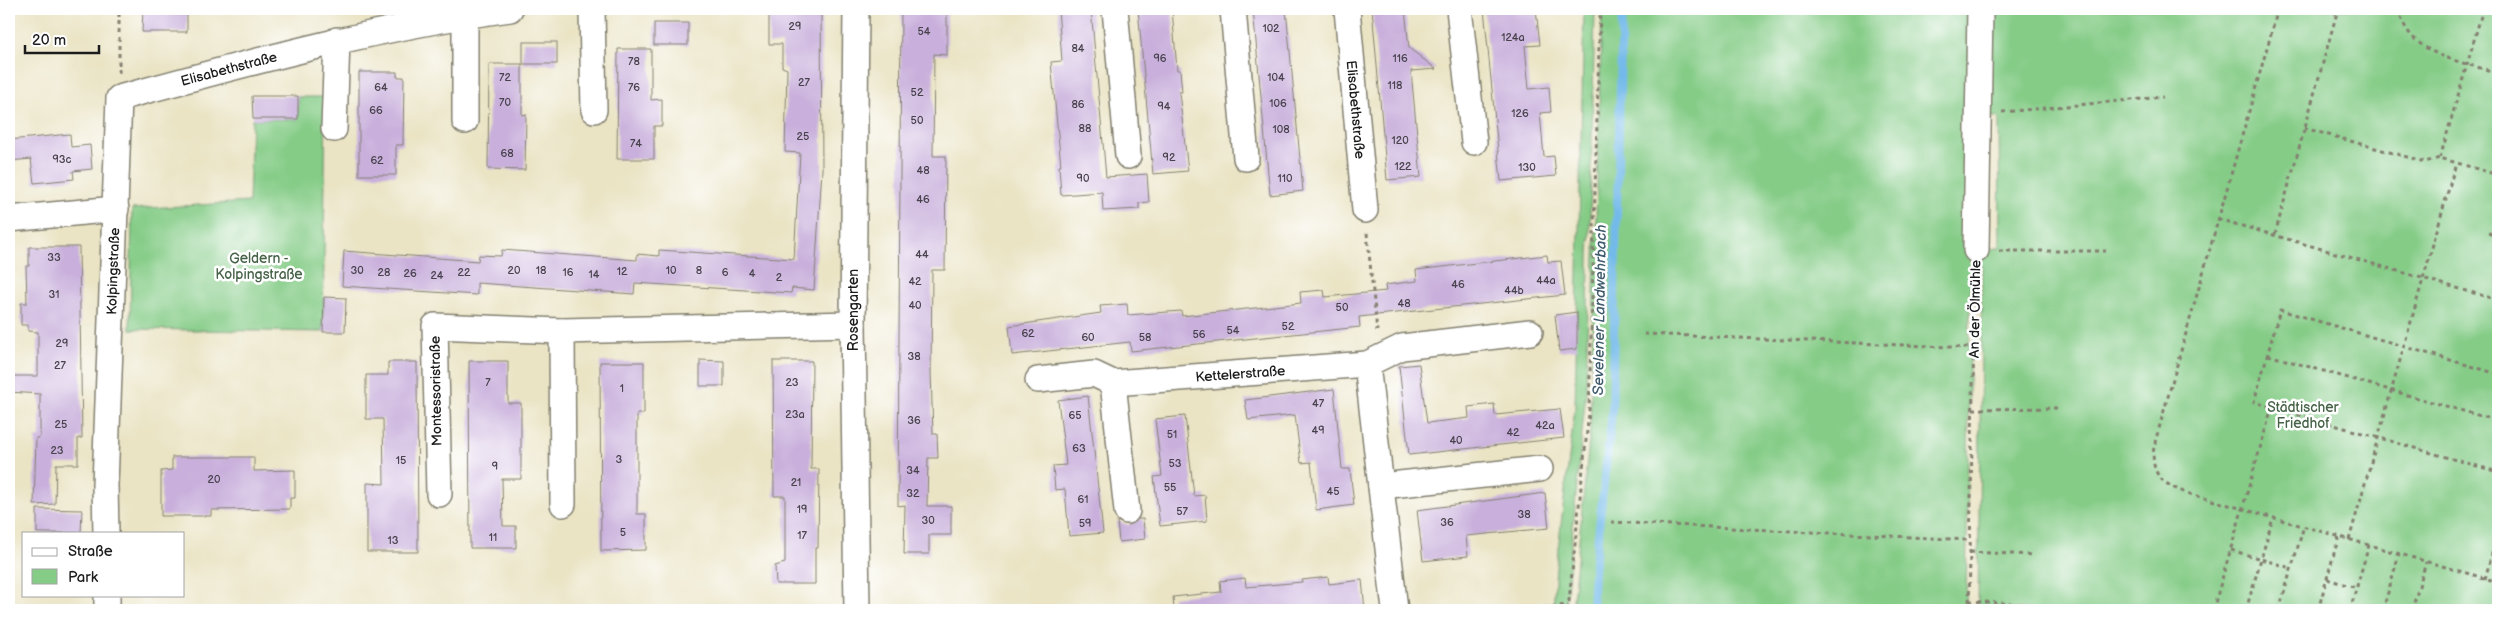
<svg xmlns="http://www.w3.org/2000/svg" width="2507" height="619" font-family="'Balsamiq Sans',sans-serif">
  <rect width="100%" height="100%" fill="#fff"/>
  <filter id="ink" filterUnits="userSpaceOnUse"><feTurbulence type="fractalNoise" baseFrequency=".02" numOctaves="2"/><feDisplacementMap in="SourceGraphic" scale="10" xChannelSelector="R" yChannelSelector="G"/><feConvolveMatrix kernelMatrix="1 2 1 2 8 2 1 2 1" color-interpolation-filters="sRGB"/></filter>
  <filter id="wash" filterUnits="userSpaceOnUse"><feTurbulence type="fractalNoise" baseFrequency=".0096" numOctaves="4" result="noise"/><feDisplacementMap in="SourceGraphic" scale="20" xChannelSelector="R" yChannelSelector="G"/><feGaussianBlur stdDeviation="1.12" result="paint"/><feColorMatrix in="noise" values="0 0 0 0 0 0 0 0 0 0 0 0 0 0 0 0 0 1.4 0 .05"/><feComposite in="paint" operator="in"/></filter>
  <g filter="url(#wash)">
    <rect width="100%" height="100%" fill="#eae4c5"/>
    <g fill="#85cc87" stroke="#507452">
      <path d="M1584,9H1595L1586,391L1565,610H1553L1556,566L1575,408Z"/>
      <path d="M1602,9H1974L1966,610H1572L1590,431Z"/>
      <path d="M1990,9H2498V610H1978L1982,249L2000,248L1999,117H1988Z"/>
      <path d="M298,97H326L323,332L130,329L132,209L249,202L252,119H298Z"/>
    </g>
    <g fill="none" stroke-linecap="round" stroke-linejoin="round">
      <path stroke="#73baea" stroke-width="8" d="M1592,610L1594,571L1612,413L1622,9"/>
    </g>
    <g id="blocks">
      <g fill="#c9b0dc">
        <path d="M143,9H187V32H142Z"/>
        <path d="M769,9H821L822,170L814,290L792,288L791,293L635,283L634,294L477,283V295L342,286L344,251L478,261L479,255L501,256L502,250L637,260V254L659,256V250L794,259L800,153L785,152L787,69L782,67V44H769Z"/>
        <path d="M901,9H947V55L934,54L933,156H946L945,270H932L931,372L933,434H937L938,458H928L927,506H951V535H929V554H904L905,505L898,506Z"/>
        <path d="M1058,9H1091L1106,177L1147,174L1149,202L1139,203V209L1103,211L1102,192L1061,195L1059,166H1061L1051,62L1062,61Z"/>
        <path d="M1138,9H1172L1177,70H1180L1182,92H1179L1188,171L1153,174Z"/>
        <path d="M1253,9H1286L1303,191L1270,195Z"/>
        <path d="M1372,9H1405L1409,48L1436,69L1411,71L1421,177L1387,180Z"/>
        <path d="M1484,9H1536L1540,45L1525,46L1529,89L1549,87L1551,112L1540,113L1544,157L1554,156L1556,176L1501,181Z"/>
        <rect x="654" y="23" width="34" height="22"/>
        <rect x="523" y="42" width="34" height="22"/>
        <path d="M618,49H651V100L662,99V126H654V159H617Z"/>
        <path d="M489,64H522V115L526,114L525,170L488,169Z"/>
        <path d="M359,72H397V77H404L403,145H396V175H359Z"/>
        <path d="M252,96H298V119H253Z"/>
        <path d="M70,134L71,147L90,145L92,169L73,171L74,179L34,183L31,159L9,161V140Z"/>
        <path d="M29,247H79L82,438H78V464H56L55,504L34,505L36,438L40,437V394L9,392V376H38V332L28,331V325H21V303H27L26,266H29Z"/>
        <path d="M1547,255L1548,262L1561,261L1565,295L1359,317L1360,327L1131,351L1130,342L1012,355L1009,326L1101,313L1100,306L1127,304L1128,315L1181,311L1182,316L1301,303L1300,292L1324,290L1325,297L1386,291L1385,285L1417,281L1416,270Z"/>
        <path d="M324,297L346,298L345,332H323Z"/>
        <path d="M1577,312V349L1559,351L1555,315Z"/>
        <path d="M700,360L724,361V386H700Z"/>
        <path d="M469,361H508V403H521V479H502L503,526H516V548H470Z"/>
        <path d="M773,361H812L811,469H819L818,548H815V584H776L775,566L785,563V496H774Z"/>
        <path d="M388,362H417L418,552H367V483L384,484L383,419H366V375H388Z"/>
        <path d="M600,362H644V414H637V514H646V550L601,551Z"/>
        <path d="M1419,364L1427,423L1469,418L1468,407L1494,404L1495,415L1560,409L1564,438L1409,455L1399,366Z"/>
        <path d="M1334,389L1342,469H1350L1354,505L1316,510L1311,462L1301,463L1295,415L1248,420L1245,400Z"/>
        <path d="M1088,396L1103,533L1069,536L1065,489L1055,490L1053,466L1066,465L1058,400Z"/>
        <path d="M1185,416L1194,496L1205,495L1207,521L1160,526L1154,477L1162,476L1155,419Z"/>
        <path d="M172,457H254V471L295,470V498H290V509L211,510V516H161V471L172,470Z"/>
        <path d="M1545,493L1549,528L1466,536L1468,556L1423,561L1417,510Z"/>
        <path d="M37,509L82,510L81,533H37Z"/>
        <path d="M1138,519H1143L1145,539L1119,542L1117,521L1128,525Z"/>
        <path d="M1328,577L1329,584L1362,580L1365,610H1174L1173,597L1221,592L1220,581L1245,578L1246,587L1302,582V580Z"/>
      </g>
    </g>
  </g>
  <g filter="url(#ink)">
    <use href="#blocks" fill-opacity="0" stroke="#838070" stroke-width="1"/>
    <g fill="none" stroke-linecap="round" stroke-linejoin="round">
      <defs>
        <g id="minor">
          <path d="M592,9L594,110"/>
          <path d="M856,9L853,324L857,610"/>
          <path d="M1115,9L1128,156"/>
          <path d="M1233,9L1246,158"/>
          <path id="s1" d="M1347,9L1365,210"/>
          <path d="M1459,9L1474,142"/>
          <path d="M465,121V15"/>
          <path d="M334,129L337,40"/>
          <path d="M9,219L116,209"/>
          <path d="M1976,250L1980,9"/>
          <path d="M562,331L563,504"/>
          <path d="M1367,364L1402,347L1530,332"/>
          <path id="s2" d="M1038,380L1094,374L1113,383L1367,364L1395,610"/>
          <path d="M1113,383L1127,511"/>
          <path d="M1381,486L1540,469"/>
          <path d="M439,494L435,326L562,331L853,324"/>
          <path id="s3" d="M106,533L105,485L119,98C248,63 377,27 510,9"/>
          <path d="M107,595V610"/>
        </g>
      </defs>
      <use href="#minor" stroke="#838070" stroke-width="28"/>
      <g stroke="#838070" stroke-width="3" stroke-dasharray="4 4" stroke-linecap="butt">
        <path d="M2278,9L2154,446C2150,475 2162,484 2187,493L2498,582"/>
        <path d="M2399,9C2407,55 2460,61 2498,73"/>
        <path d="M119,73V9"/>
        <path d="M2002,112L2163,97"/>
        <path d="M2304,128L2425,162L2440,158L2498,175"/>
        <path d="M2440,158L2483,9"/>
        <path d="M2218,219L2498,300"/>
        <path d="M1367,233L1377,331"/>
        <path d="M2489,233L2498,236"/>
        <path d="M2275,234L2338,9"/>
        <path d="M1999,251H2106"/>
        <path d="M1644,334L1974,348"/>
        <path d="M2268,355L2498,421"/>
        <path d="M2498,374L2280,310L2254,402L2498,472"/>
        <path d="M1973,409L2061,408"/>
        <path d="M1611,522L1970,540"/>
        <path d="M2349,540L2456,163"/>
        <path d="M2231,550L2291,568"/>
        <path d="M1970,552L2033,555"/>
        <path d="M2327,579L2357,588"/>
        <path d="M2485,579L2498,532"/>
        <path d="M1969,601L2015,604"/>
        <path d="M1520,610L1568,605"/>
        <path d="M1568,610L1589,412L1600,9"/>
        <path d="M1969,610L1975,273"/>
        <path d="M2213,610L2272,407"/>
        <path d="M2246,610L2273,518"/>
        <path d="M2279,610L2304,526"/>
        <path d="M2318,610L2339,536"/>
        <path d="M2350,610L2369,545"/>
        <path d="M2383,610L2399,554"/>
        <path d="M2412,610L2426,562"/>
      </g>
      <use href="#minor" stroke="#fff" stroke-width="25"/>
    </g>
  </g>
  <g text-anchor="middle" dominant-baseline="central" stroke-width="5" stroke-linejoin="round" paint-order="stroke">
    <g font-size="11" fill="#47414c">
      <text x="795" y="26">29</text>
      <text x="1271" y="28">102</text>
      <text x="924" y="31">54</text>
      <text x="1513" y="37">124a</text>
      <text x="1078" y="48">84</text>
      <text x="1160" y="58">96</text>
      <text x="1400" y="58">116</text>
      <text x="634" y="61">78</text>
      <text x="505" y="77">72</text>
      <text x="1276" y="77">104</text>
      <text x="804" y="82">27</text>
      <text x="1395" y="85">118</text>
      <text x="381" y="87">64</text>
      <text x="634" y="87">76</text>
      <text x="917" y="92">52</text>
      <text x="505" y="102">70</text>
      <text x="1278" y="103">106</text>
      <text x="1078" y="104">86</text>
      <text x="1164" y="106">94</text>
      <text x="376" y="110">66</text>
      <text x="1520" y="113">126</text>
      <text x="917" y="120">50</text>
      <text x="1085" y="128">88</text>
      <text x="1281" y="129">108</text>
      <text x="803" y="136">25</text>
      <text x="1400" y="140">120</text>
      <text x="636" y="143">74</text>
      <text x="507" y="153">68</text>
      <text x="1169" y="157">92</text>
      <text x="62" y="159">93c</text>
      <text x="377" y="160">62</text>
      <text x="1403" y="166">122</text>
      <text x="1527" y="167">130</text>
      <text x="923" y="170">48</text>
      <text x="1083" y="178">90</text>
      <text x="1285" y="178">110</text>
      <text x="923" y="199">46</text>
      <text x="922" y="254">44</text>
      <text x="54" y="257">33</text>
      <text x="357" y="270">30</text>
      <text x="514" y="270">20</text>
      <text x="541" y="270">18</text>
      <text x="671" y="270">10</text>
      <text x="699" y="270">8</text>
      <text x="622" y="271">12</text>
      <text x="384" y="272">28</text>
      <text x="464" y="272">22</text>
      <text x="568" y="272">16</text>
      <text x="725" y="272">6</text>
      <text x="410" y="273">26</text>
      <text x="752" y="273">4</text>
      <text x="594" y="274">14</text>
      <text x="437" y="275">24</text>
      <text x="779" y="277">2</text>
      <text x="1546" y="280">44a</text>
      <text x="915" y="281">42</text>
      <text x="1458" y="284">46</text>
      <text x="1514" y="290">44b</text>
      <text x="54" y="294">31</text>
      <text x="1404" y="303">48</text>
      <text x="915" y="305">40</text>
      <text x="1342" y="307">50</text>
      <text x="1288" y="326">52</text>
      <text x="1233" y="330">54</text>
      <text x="1028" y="333">62</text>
      <text x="1199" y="334">56</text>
      <text x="1088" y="337">60</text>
      <text x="1145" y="337">58</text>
      <text x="62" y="343">29</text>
      <text x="914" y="356">38</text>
      <text x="60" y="365">27</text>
      <text x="488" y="382">7</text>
      <text x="792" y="382">23</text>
      <text x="622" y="388">1</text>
      <text x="1318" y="403">47</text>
      <text x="795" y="414">23a</text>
      <text x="1075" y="415">65</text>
      <text x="914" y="420">36</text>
      <text x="61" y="424">25</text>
      <text x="1545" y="425">42a</text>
      <text x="1318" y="430">49</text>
      <text x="1513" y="432">42</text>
      <text x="1172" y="434">51</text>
      <text x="1456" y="440">40</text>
      <text x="1079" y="448">63</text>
      <text x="57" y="450">23</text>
      <text x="619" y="459">3</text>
      <text x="401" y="460">15</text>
      <text x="1175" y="463">53</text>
      <text x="495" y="466">9</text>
      <text x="913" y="470">34</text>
      <text x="214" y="479">20</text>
      <text x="796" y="482">21</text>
      <text x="1170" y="487">55</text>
      <text x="1333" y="491">45</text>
      <text x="913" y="493">32</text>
      <text x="1083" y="499">61</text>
      <text x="802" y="509">19</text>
      <text x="1182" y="511">57</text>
      <text x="1524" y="514">38</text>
      <text x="928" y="520">30</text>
      <text x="1447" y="522">36</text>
      <text x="1085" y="523">59</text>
      <text x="623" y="532">5</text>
      <text x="802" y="535">17</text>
      <text x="493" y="537">11</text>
      <text x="393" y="540">13</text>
    </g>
    <g font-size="14" fill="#1c1c1c" stroke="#fff">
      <text stroke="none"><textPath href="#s3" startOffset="549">Elisabethstraße</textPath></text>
      <text stroke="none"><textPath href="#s1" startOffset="101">Elisabethstraße</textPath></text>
      <text stroke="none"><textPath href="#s3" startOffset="262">Kolpingstraße</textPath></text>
      <text transform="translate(1975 309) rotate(-89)">An der Ölmühle</text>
      <text transform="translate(853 310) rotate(-90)">Rosengarten</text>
      <text stroke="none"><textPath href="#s2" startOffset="205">Kettelerstraße</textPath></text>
      <text transform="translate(436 391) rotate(-91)">Montessoristraße</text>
    </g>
    <g font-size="14" fill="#466247" stroke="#fff">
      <text x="259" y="258">Geldern -<tspan x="259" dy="16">Kolpingstraße</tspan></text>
      <text x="2303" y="407">Städtischer<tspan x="2303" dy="16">Friedhof</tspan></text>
    </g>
    <g font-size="15" font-style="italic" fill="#3f5b6e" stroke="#fff">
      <text transform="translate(1600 310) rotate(-89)">Sevelener Landwehrbach</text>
    </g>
  </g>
  <rect width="2507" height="619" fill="none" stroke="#fff" stroke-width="30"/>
  <rect x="22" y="532" width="162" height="65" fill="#ffffff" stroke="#a4a4a4"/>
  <rect x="32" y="548" width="25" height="8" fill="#ffffff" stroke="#a4a4a4"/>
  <text x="68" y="556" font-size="15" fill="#1c1c1c">Straße</text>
  <rect x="32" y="569" width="25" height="15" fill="#85cc87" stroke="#a4a4a4"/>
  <text x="68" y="582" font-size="15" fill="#1c1c1c">Park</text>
  <path d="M25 45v8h74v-8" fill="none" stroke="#1c1c1c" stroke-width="2.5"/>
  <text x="32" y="45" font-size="15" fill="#1c1c1c" stroke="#ffffff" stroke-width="4" paint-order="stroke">20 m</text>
</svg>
